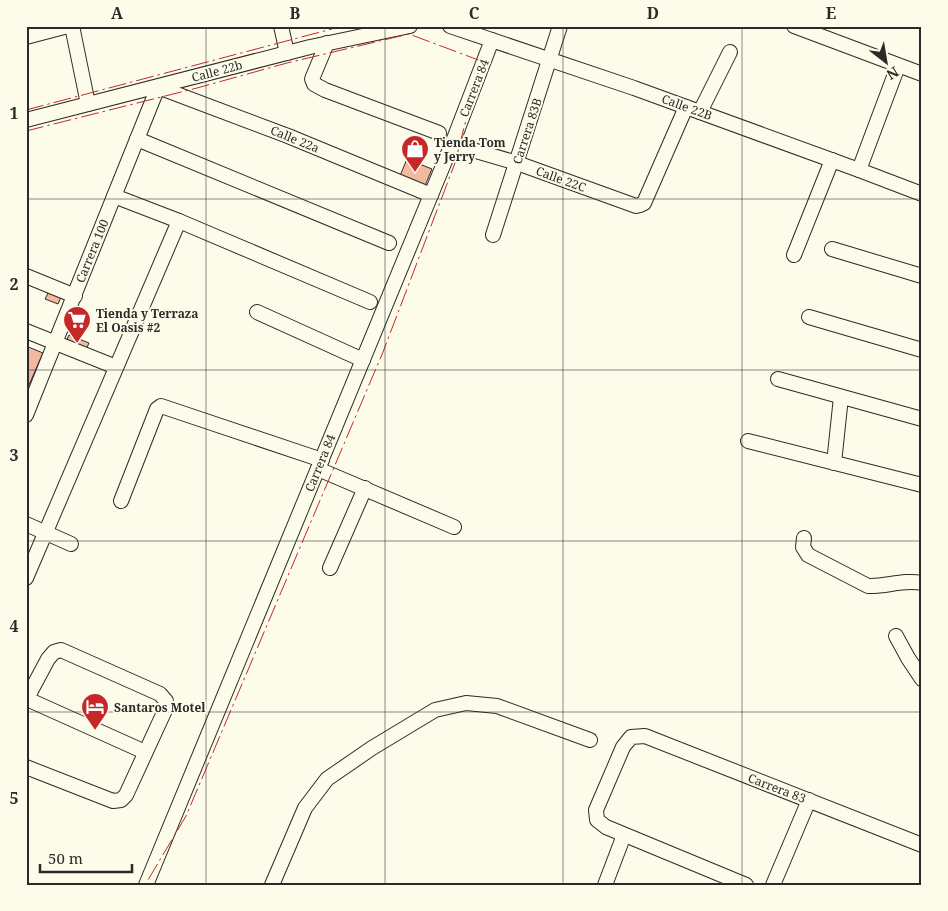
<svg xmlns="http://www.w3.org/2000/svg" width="948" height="911" font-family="'Noto Serif',serif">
  <rect width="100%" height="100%" fill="#fdfbea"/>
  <g fill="#f2b8a0" stroke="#2b2b2b">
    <path d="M407,159L432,169L424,188L399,178Z"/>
    <path d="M50,289L62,295L58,304L45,299Z"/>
    <path d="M69,335L89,343L85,352L65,344Z"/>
    <path d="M26,346L43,353L29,385L26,384Z"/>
  </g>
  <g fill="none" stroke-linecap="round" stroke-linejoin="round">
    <defs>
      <g id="minor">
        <path d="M72,26L88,104"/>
        <path d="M281,26L287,53"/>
        <path d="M450,26L634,88L859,170L922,194"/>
        <path d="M794,26L922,74"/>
        <path d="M26,37L68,26"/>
        <path d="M327,43L312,79L314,84L325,90L439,133"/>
        <path d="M700,112L730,52"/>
        <path d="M26,120L310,47L410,26"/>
        <path d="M137,139L389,243"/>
        <path d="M452,144L517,163L636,206L640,205L644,203L686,107"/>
        <path d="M859,170L898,66"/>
        <path d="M114,196L179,221L370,302"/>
        <path d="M493,235L560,26"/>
        <path d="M832,249L922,276"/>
        <path d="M794,255L832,160"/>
        <path d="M26,276L75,296"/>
        <path d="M257,312L363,360"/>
        <path d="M809,317L922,350"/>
        <path d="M26,331L116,367"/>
        <path d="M778,379L922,419"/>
        <path d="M26,415L158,87L288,136L431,195"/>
        <path d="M748,441L922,485"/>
        <path d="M834,463L841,397"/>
        <path d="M318,469L454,527"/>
        <path d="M121,501L157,409L161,406L322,460"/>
        <path d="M26,524L71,544"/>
        <path d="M804,538L803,547L808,555L868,586C886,587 903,579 922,583"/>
        <path d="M330,568L365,488"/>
        <path d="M26,578L179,221"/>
        <path d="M896,636L908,658L922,679"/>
        <path d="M27,699L145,752"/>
        <path d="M26,700L48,659L54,652L61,650L160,694L166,701V708L126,795L121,800L113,801L26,767"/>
        <path d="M146,885L452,144L492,40"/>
        <path d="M272,885L305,808L327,779L372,748L435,710L466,703L497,706L590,740"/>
        <path d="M605,885L624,835"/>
        <path d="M746,885L606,827L597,820L596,810L623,747L631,737L645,736L922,845"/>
        <path d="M773,885L809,800"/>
      </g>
    </defs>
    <use href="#minor" stroke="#2b2b2b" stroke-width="16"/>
    <use href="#minor" stroke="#fdfbea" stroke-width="14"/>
    <g stroke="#c62828" stroke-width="1" stroke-dasharray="18 4 2.5 4" stroke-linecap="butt">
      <path d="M26,110L343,26"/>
      <path d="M26,131L197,88L287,63L409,34L481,61L455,163L383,352L186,816L145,885"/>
    </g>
  </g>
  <path fill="none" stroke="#2b2b2b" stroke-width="1" stroke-opacity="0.55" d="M206,26V885M385,26V885M563,26V885M742,26V885M26,199H922M26,370H922M26,541H922M26,712H922"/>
  <defs>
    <symbol id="shop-pin" viewBox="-11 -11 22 30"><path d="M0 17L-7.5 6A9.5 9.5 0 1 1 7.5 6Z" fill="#c62828" stroke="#fdfbea"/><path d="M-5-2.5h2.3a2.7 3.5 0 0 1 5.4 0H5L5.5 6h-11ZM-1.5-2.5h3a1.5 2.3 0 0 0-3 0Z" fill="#fff"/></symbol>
    <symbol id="supermarket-pin" viewBox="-11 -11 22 30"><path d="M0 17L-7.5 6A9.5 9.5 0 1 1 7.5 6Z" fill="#c62828" stroke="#fdfbea"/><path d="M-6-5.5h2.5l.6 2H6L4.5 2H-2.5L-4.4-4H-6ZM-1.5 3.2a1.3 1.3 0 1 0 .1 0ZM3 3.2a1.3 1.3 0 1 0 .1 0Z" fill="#fff"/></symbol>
    <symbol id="hotel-pin" viewBox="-11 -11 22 30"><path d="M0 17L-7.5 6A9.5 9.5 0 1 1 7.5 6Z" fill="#c62828" stroke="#fdfbea"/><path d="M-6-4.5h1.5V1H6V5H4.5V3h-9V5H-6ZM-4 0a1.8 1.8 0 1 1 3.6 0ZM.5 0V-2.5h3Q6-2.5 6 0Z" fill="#fff"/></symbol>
  </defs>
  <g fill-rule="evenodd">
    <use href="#shop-pin" x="399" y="133" width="32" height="43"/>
    <use href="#supermarket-pin" x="61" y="304" width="32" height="43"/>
    <use href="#hotel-pin" x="79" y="691" width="32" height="43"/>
  </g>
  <g text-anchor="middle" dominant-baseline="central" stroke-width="4" stroke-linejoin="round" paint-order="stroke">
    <g font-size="12" fill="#2b2b2b" stroke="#fdfbea">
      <text transform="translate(217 71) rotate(-15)">Calle 22b</text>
      <text transform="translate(474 88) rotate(-69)">Carrera 84</text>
      <text transform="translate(687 107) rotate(20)">Calle 22B</text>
      <text transform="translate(527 131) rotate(-72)">Carrera 83B</text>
      <text transform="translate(295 139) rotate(22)">Calle 22a</text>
      <text transform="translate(561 179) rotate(20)">Calle 22C</text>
      <text transform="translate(92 251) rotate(-68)">Carrera 100</text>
      <text transform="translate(320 463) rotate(-68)">Carrera 84</text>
      <text transform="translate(777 788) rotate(21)">Carrera 83</text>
    </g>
    <g font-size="12" font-weight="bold" fill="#2b2b2b" stroke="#fdfbea" text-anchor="start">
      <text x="434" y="142">Tienda Tom<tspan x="434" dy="14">y Jerry</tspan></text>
      <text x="96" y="313">Tienda y Terraza<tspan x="96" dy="14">El Oasis #2</tspan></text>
      <text x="114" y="707">Santaros Motel</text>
    </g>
  </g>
  <rect width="948" height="911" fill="none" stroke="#fdfbea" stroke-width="55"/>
  <g transform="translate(886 62) rotate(149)" stroke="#fdfbea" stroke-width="4" paint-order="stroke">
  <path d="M0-4L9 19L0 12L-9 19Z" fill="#2b2b2b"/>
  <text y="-8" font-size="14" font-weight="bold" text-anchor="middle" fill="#2b2b2b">N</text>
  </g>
  <path d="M40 864v8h92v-8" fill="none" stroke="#2b2b2b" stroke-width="2.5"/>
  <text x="48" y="864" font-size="15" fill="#2b2b2b" stroke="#fdfbea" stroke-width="4" paint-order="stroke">50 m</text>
  <rect x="28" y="28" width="892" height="856" fill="none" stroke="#2b2b2b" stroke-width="2"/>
  <g font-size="16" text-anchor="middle" font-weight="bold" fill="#2b2b2b">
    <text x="117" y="19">A</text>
    <text x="295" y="19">B</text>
    <text x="474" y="19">C</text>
    <text x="653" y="19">D</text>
    <text x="831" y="19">E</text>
    <text x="14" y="119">1</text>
    <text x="14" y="290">2</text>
    <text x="14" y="461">3</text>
    <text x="14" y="632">4</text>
    <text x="14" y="804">5</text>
  </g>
</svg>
